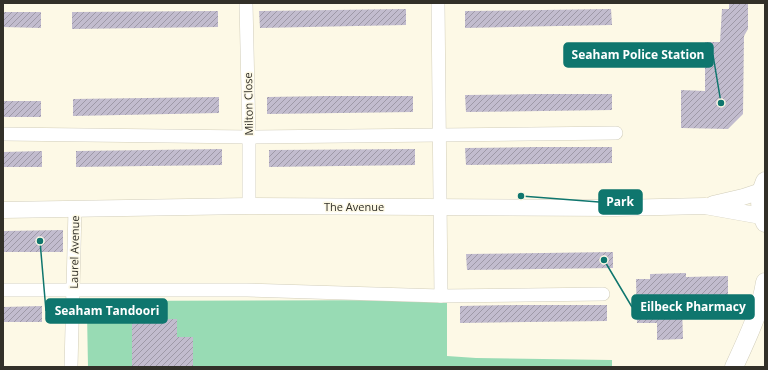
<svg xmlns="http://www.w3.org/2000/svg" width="768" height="370" font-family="'Open Sans',sans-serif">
  <defs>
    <pattern id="building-hatch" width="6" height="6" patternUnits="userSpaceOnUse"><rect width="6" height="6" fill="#c2bcce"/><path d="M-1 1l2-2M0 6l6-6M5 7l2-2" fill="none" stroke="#9e99a7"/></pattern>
  </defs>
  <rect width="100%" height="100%" fill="#fdf9e6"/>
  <path fill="#98dbb4" d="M447,300V356L476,358L612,360V367H88L87,313L94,301Z"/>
  <g fill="url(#building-hatch)">
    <path d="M729,3H748V29L744,36L743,114L728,129L681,128V90L705,91V42H720L722,9H729Z"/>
    <path d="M406,9V25L260,28L259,11Z"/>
    <path d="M611,9L612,25L465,28V11Z"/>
    <path d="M218,11V27L72,29V12Z"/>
    <path d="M3,12H41V28L3,27Z"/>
    <path d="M537,94H612V110L466,112L465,95Z"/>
    <path d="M327,96H413V112L267,114V97Z"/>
    <path d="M219,97V113L73,116V99Z"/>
    <rect x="3" y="101" width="38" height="16"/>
    <path d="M537,147H612V163L466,165L465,148Z"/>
    <path d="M222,149V165L76,167V151Z"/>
    <path d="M415,149V165L269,167V150Z"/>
    <path d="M42,151V167H3V152Z"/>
    <path d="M63,230V252H3V231Z"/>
    <path d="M613,252V268L467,270L466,254Z"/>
    <path d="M686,273V277L728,276V305H682L683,339L657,340V323H637L636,279H650V274Z"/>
    <path d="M516,305H607V321L460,323V306Z"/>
    <path d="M42,306V322H3V307Z"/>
    <path d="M177,319V337H193V367H132V320Z"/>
  </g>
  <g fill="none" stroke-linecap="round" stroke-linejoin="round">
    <defs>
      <g id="minor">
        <path d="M246,3L249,137V206"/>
        <path d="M438,3L441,296"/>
        <path d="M3,134L249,137L616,133"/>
        <path d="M3,290H247L441,296L603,294"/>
        <path d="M71,367L75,209"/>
      </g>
      <g id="tertiary">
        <path d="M713,204L743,197L761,191"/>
        <path d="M3,210L249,206L616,208L705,206L761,216"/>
      </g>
      <g id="secondary">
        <path d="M765,181C759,195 758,209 765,223"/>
        <path d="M734,367C746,341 761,310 765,282"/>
      </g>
    </defs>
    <use href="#minor" stroke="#d2cebb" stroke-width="14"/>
    <use href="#tertiary" stroke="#d2cebb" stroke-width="17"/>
    <use href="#secondary" stroke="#d2cebb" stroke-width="19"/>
    <use href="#minor" stroke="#fff" stroke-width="13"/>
    <use href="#tertiary" stroke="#fff" stroke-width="16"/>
    <use href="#secondary" stroke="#fff" stroke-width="18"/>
  </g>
  <g text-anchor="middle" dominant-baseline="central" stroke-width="3" stroke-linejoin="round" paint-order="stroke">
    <g font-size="11" fill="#323029" stroke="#fdf9e6">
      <text transform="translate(248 104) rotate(-91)">Milton Close</text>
      <text x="354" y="206">The Avenue</text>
      <text transform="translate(74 252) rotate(-89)">Laurel Avenue</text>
    </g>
  </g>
  <path fill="none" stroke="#0f766e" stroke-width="1.5" d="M721 103L713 55M521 196L599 202M604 260L632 307M40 241L46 311"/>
  <g fill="#0f766e" stroke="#fdf9e6" stroke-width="1.5">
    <circle cx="721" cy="103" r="4"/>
    <circle cx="521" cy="196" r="4"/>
    <circle cx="604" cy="260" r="4"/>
    <circle cx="40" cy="241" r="4"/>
  </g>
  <g fill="#0f766e" stroke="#0f766e" stroke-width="1.5">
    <rect x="564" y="43" width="149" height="24" rx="4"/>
    <rect x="599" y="190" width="43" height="24" rx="4"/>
    <rect x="632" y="295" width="122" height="24" rx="4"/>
    <rect x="46" y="299" width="121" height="24" rx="4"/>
  </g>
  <g font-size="12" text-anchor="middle" font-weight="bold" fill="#fff">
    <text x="638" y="59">Seaham Police Station</text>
    <text x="620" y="206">Park</text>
    <text x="693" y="311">Eilbeck Pharmacy</text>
    <text x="107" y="315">Seaham Tandoori</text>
  </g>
  <rect width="768" height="370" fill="none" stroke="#323029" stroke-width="8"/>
</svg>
